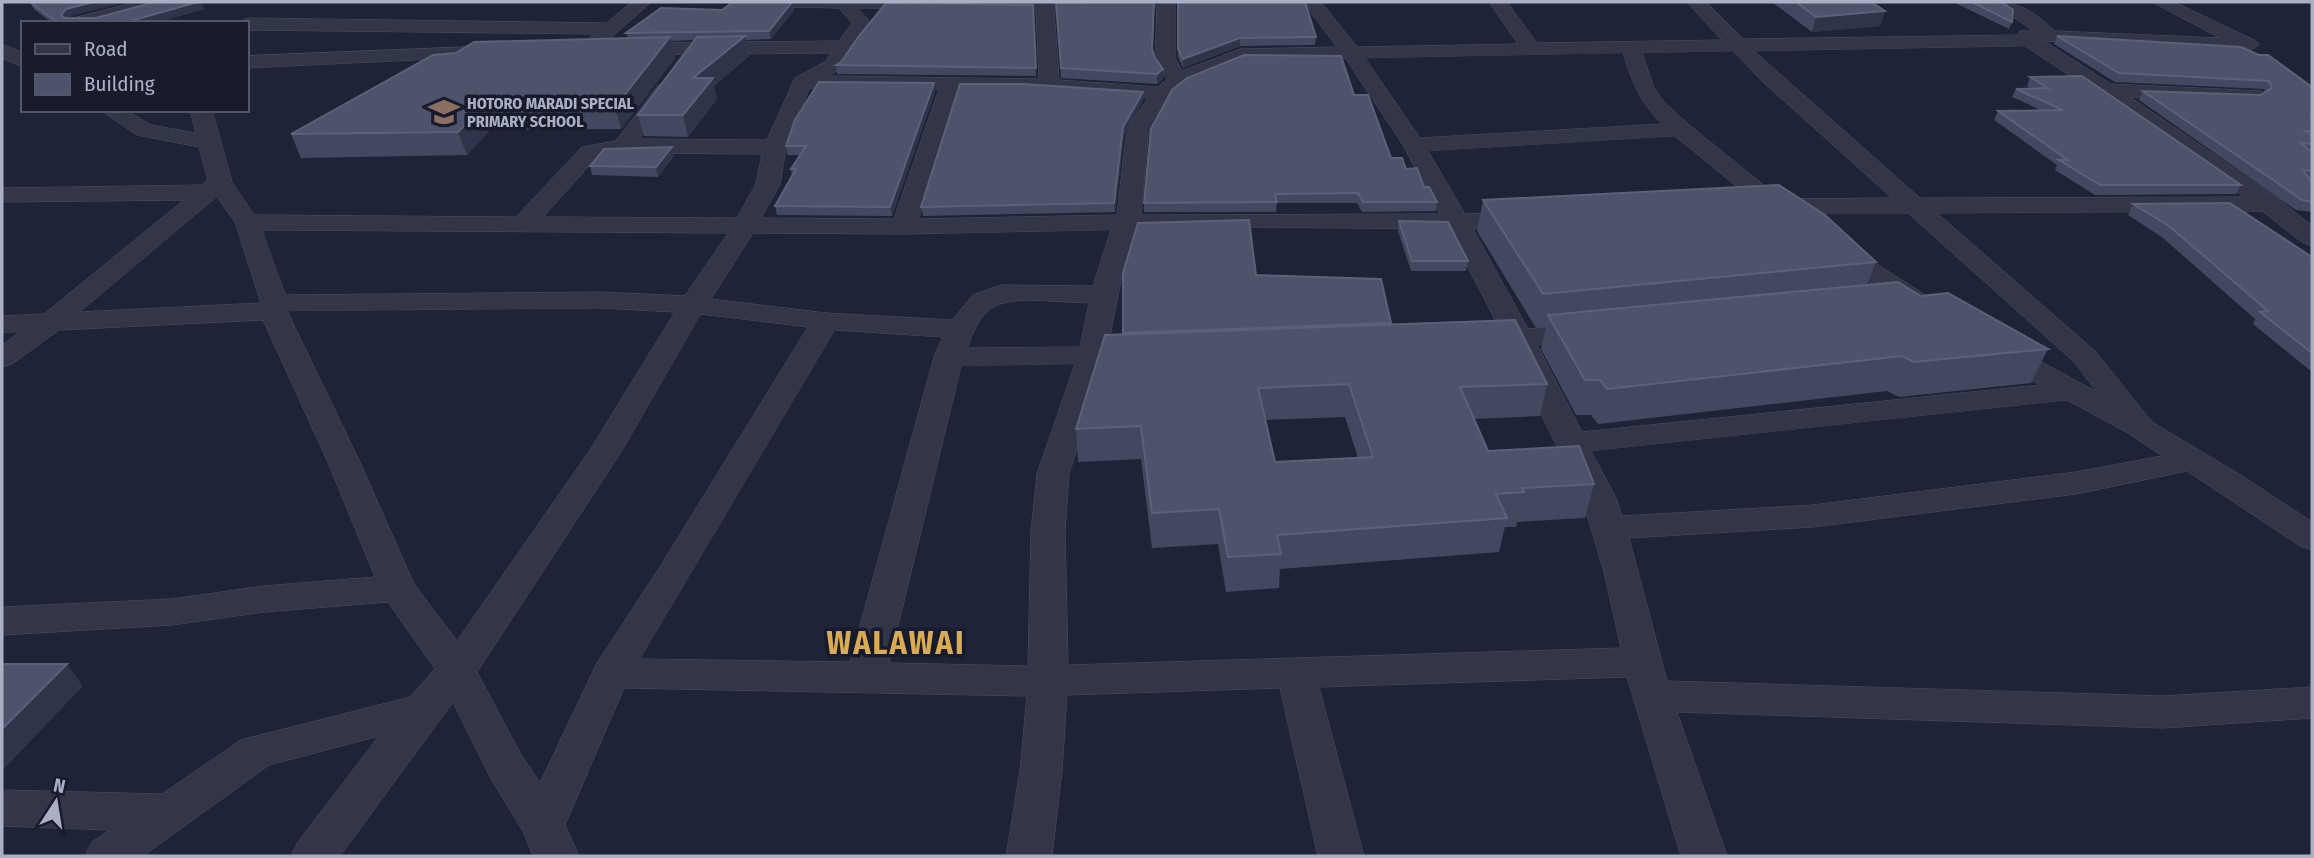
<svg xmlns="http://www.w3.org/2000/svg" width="2314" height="858" font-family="'Fira Sans Condensed',sans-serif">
  <rect width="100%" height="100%" fill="#1e2337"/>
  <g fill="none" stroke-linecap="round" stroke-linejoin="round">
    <defs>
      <g id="minor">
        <path d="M136,2H164L161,6L99,23H68L71,19Z"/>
        <path d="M632,2H651L602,46L595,48L586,42L593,34L247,30V23H239L247,18L606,23Z"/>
        <path d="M779,2H1175V58L1182,71L1240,49L1337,47L1303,2H1321L1357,47L1518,44L1489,2H1507L1537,43L1722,40L1687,2H1706L1743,39L2018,35L2020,31L2032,30L1992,2C2021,2 2034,12 2055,31L2220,38L2152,2H2174L2256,41L2259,45L2249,51L2044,41L2111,84L2262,91L2265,95L2262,99L2255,101L2130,97L2279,199L2312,226V246L2303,243L2262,211L1937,213L2095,351L2152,422L2244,477L2312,522V550L2300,546L2187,471L2076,494L1813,527L1629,538L1667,681L2163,696L2312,687V718L2163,728L1677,712L1727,856H1681L1627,677L1319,687L1364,856H1318L1280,688L1067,695L1062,771L1052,856H1006L1020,771L1027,696L624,688L565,825L579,856H533L524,833L490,777L453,702L340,856H291L298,842L379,736L269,765L143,856H85L92,842L110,830L2,826V790L162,794L241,740L410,697L435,669L388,602L264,612L172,625L2,635V607L172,599L264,586L375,577L327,460L263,320L59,330L12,364L2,367V345L20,332H2V316L44,314L184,200L2,202V188L202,185L208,180L199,147L137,135L100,110H126L151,125L196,133L190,110H212L232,182L254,215L516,217L582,147L616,141L658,85H672L675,89L639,139L767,140L795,78L826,61L831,53L629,55L619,49L629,43L839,41L852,23L839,8L788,7ZM858,8L1036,10L1039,79L827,76L840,69L870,23ZM1157,8L1155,58L1157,66L1167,79L1158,87L1059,80L1054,10ZM2025,46L2130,115L2244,197L1920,198L1754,51ZM1733,51L1763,82L1892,198L1781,199L1688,124L1664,102L1654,88L1642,53ZM1623,53C1632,82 1640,102 1662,124L1420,138L1365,58ZM1346,59L1403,145L1440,214L1141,215L1148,137L1155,120L1170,97L1186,84L1243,61ZM810,88L939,89L894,219L761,218L780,184L786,147ZM959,90H1024L1148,98L1133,120L1126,137L1117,215L919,219ZM1675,136L1757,203L1755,206L1758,211C1771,214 1779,222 1793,218L1796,213H1908L2075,363L2097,392L2008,344L1998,341L1988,344L1984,350L1988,356L2040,385L1582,432L1537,345L1597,339L1601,333L1597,327L1587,324L1528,329L1473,229L1529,224L1532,219L1529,214L1520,212L1465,214L1428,151ZM623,153L762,154L756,184L737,218L543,217L597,157ZM217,197L235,222L261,303L80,312ZM1247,227L1448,229L1501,331L1472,335L1468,341L1472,347L1482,350L1509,348L1582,498L1604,572L1621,648L1068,665L1065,531L1069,474L1104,364L1122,361L1127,355L1122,349L1108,346L1123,270L1136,230ZM262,230L728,233L685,296L600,292L286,295ZM1111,230L1093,286L1001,285L973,295L952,320L826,313L711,299L753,233L904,234ZM1030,300L1089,303L1080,347L967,348C981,311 989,301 1030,300ZM600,308L675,312L590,450L457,641L414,584L359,460L287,311ZM701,314L808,327L658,570L597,663L540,783L520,753L477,672L621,452ZM835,330L943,337L934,357L850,662L640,659ZM1075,364L1037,474L1031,531L1028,666L889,663L961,366ZM2067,400L2128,433L2162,456L2076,472L1813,505L1622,516L1616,498L1591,451Z"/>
        <path d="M2,44L23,53V67L2,58Z"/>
        <path d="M490,46L497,48L500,52L497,56L247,68V56Z"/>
        <path d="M1838,242L1847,245L1933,300L1937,306L1933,312L1923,314L1913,312L1829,255L1825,250L1829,245Z"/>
      </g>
    </defs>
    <use href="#minor" stroke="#4c5063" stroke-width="1"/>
    <use href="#minor" fill="#323648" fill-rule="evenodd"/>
  </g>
  <g fill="#424860" fill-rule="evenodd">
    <path d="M30,2L70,16L69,18H96L155,2H201L204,9L155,23H52L34,9Z"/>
    <path d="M792,2L794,10L771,39L746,40L749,56L714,86L717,99L688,137L644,136L638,115L694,40L671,41L675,58L621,129L490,130L467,155L301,158L291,134L628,38L626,33L722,10Z"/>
    <path d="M1177,2L1316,37L1315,45L1240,46L1183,68L1178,57Z"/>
    <path d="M1772,2H1871L1885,11L1880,26L1812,32Z"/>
    <path d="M1953,2H2002L2012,22L2009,29Z"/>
    <path d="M1056,3L1153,50L1163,79L1157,84L1061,78Z"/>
    <path d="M1033,5L1036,76L837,74L836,65Z"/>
    <path d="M2057,36L2312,87V181L2311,180L2312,182V212L2296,210L2139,100L2143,91L2260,95L2265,92L2264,89L2115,82L2054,44Z"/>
    <path d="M2030,77L2241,185L2236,194L2095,195L2055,170L2057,165L1994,120L1998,111L2041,110L2012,97L2016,89L2031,88L2027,86Z"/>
    <path d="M934,83L935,92L892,216L777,215L775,206L792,176L791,169L800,155H787L786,146Z"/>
    <path d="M1143,92V100L1124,136L1115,212L923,216L921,207Z"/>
    <path d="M1354,95L1391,158L1406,169L1424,187L1437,202L1436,211L1362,212L1357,203H1277L1276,212H1144V203Z"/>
    <path d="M672,147L674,156L658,177L592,175L590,166Z"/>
    <path d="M1483,200L1876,262L1867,285L1921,296L2048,349L2031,383L1899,397L1887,391L1598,424L1591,415H1576L1541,349L1546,327L1536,328L1477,231Z"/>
    <path d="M2133,204L2312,257V372L2253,324L2255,319L2163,238L2128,215Z"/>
    <path d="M1399,221L1468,261L1466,271H1411L1398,231Z"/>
    <path d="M1256,275L1391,323V324L1547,384L1540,416L1474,419L1488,451L1594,484L1585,518L1517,522L1516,527H1505L1499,552L1280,569L1279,588L1226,592L1218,544L1152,548L1141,459L1078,462L1076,429L1123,334ZM1345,417L1358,458L1275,462L1265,420Z"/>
  </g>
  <g fill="#2f344b">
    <path d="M93,2H127L70,16L66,23L61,15L66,9Z"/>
    <path d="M198,2H201L204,9L155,23H123Z"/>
    <path d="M792,2L794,10L771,39L769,31Z"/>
    <path d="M1885,11L1880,26L1812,32L1816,17Z"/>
    <path d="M745,36L749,56L714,86L717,99L688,137L683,115L693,78Z"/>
    <path d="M670,37L675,58L621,129L615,107Z"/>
    <path d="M1240,38V46L1183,68V59Z"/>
    <path d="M1163,69V79L1157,84V74Z"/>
    <path d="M934,83L935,92L892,216L890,207Z"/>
    <path d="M1143,92V100L1124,136L1115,212L1114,203L1123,127Z"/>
    <path d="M482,107L490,130L467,155L458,132Z"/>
    <path d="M672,147L674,156L658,177L656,167Z"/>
    <path d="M67,664L83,686L2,771V729Z"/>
  </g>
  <g fill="#4d536b" stroke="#5c6179" stroke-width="2" fill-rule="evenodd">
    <path d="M30,2H93L66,9L61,15L64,18H96L155,2H198L123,23H58Z"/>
    <path d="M733,2H792L769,31L626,33L661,8L722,10Z"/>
    <path d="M1154,2L1152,49L1155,58L1163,69L1157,74L1061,68L1056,3Z"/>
    <path d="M1178,2H1305L1316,37L1240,38L1183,59L1178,49Z"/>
    <path d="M1796,2H1871L1885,11L1816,17Z"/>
    <path d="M1972,2H2002L2013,10L2012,22Z"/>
    <path d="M886,3L1033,5L1036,68L836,65L841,62L859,36Z"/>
    <path d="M745,36L693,78H713L683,115H638L697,37Z"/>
    <path d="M2057,36L2241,47L2259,55H2268L2312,87V115H2310L2312,116V131H2305L2312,136V144L2300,143L2312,152V171L2303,170L2312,182V202L2302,200L2143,91L2260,95L2272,88L2269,81L2119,73Z"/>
    <path d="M670,37L615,107H482L458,132L291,134L433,55L456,53L474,42Z"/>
    <path d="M1244,55L1341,56L1354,95H1368L1391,158H1402L1406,169L1417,168L1424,187H1429L1437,202H1363L1358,193L1275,194L1277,202L1144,203L1151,129L1172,90L1187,78Z"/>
    <path d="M2082,76L2241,185H2100L2059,160H2068L1998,111L2063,110L2016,89L2048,88L2030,77Z"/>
    <path d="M819,82L934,83L890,207L775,206L796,169H791L806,146H786L795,120Z"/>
    <path d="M960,84H1023L1143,92L1123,127L1114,203L921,207Z"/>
    <path d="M672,147L656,167L590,166L604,149Z"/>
    <path d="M1779,185L1825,215L1876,262L1543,294L1483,200Z"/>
    <path d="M2230,203L2312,257V353L2260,312L2268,311L2169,226L2133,204Z"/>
    <path d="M1249,220L1256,275L1381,279L1391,323L1123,333V273L1138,223Z"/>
    <path d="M1399,221L1448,222L1468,261H1412Z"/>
    <path d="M1898,282L1921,296L1948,293L2048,349L1914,362L1902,356L1607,389L1600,380H1585L1548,315Z"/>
    <path d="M1515,320L1547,384L1460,387L1488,451L1579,446L1594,484L1522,488L1524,492L1496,494L1507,518L1277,535L1281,554L1228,557L1219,509L1152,513L1141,426L1076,429L1105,335ZM1349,384L1373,457L1275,462L1258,388Z"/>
    <path d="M2,664H67L2,729Z"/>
  </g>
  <defs>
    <symbol id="school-bare" viewBox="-9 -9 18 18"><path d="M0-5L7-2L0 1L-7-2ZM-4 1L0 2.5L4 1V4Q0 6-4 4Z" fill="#8d6e63" stroke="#171b2c" stroke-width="2.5" paint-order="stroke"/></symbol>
  </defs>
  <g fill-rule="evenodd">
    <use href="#school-bare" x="422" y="90" width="44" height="44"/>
  </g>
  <g text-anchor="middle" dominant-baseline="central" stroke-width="7" stroke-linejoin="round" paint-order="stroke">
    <g font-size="16" font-weight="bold" fill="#abafc5" stroke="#171b2c" text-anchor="start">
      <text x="467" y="103">HOTORO MARADI SPECIAL<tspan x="467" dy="18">PRIMARY SCHOOL</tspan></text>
    </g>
    <g font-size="32" font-weight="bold" letter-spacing="2" fill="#d9ab52" stroke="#171b2c">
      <text x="896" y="643">WALAWAI</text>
    </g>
  </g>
  <rect width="2314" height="858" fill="none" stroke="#abafc5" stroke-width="7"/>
  <rect x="21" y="21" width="228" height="91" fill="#171b2c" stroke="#525669" stroke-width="2"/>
  <rect x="35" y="44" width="35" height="10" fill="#323648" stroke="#525669" stroke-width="2"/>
  <text x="84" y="56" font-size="21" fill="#abafc5">Road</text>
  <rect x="35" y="74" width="35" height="21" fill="#4d536b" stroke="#525669" stroke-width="2"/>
  <text x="84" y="91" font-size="21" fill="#abafc5">Building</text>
  <g transform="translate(56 802) rotate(12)" stroke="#171b2c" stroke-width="5" paint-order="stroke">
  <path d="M0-5L12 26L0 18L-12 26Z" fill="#abafc5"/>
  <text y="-10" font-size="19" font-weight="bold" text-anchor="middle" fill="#abafc5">N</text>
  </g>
</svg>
